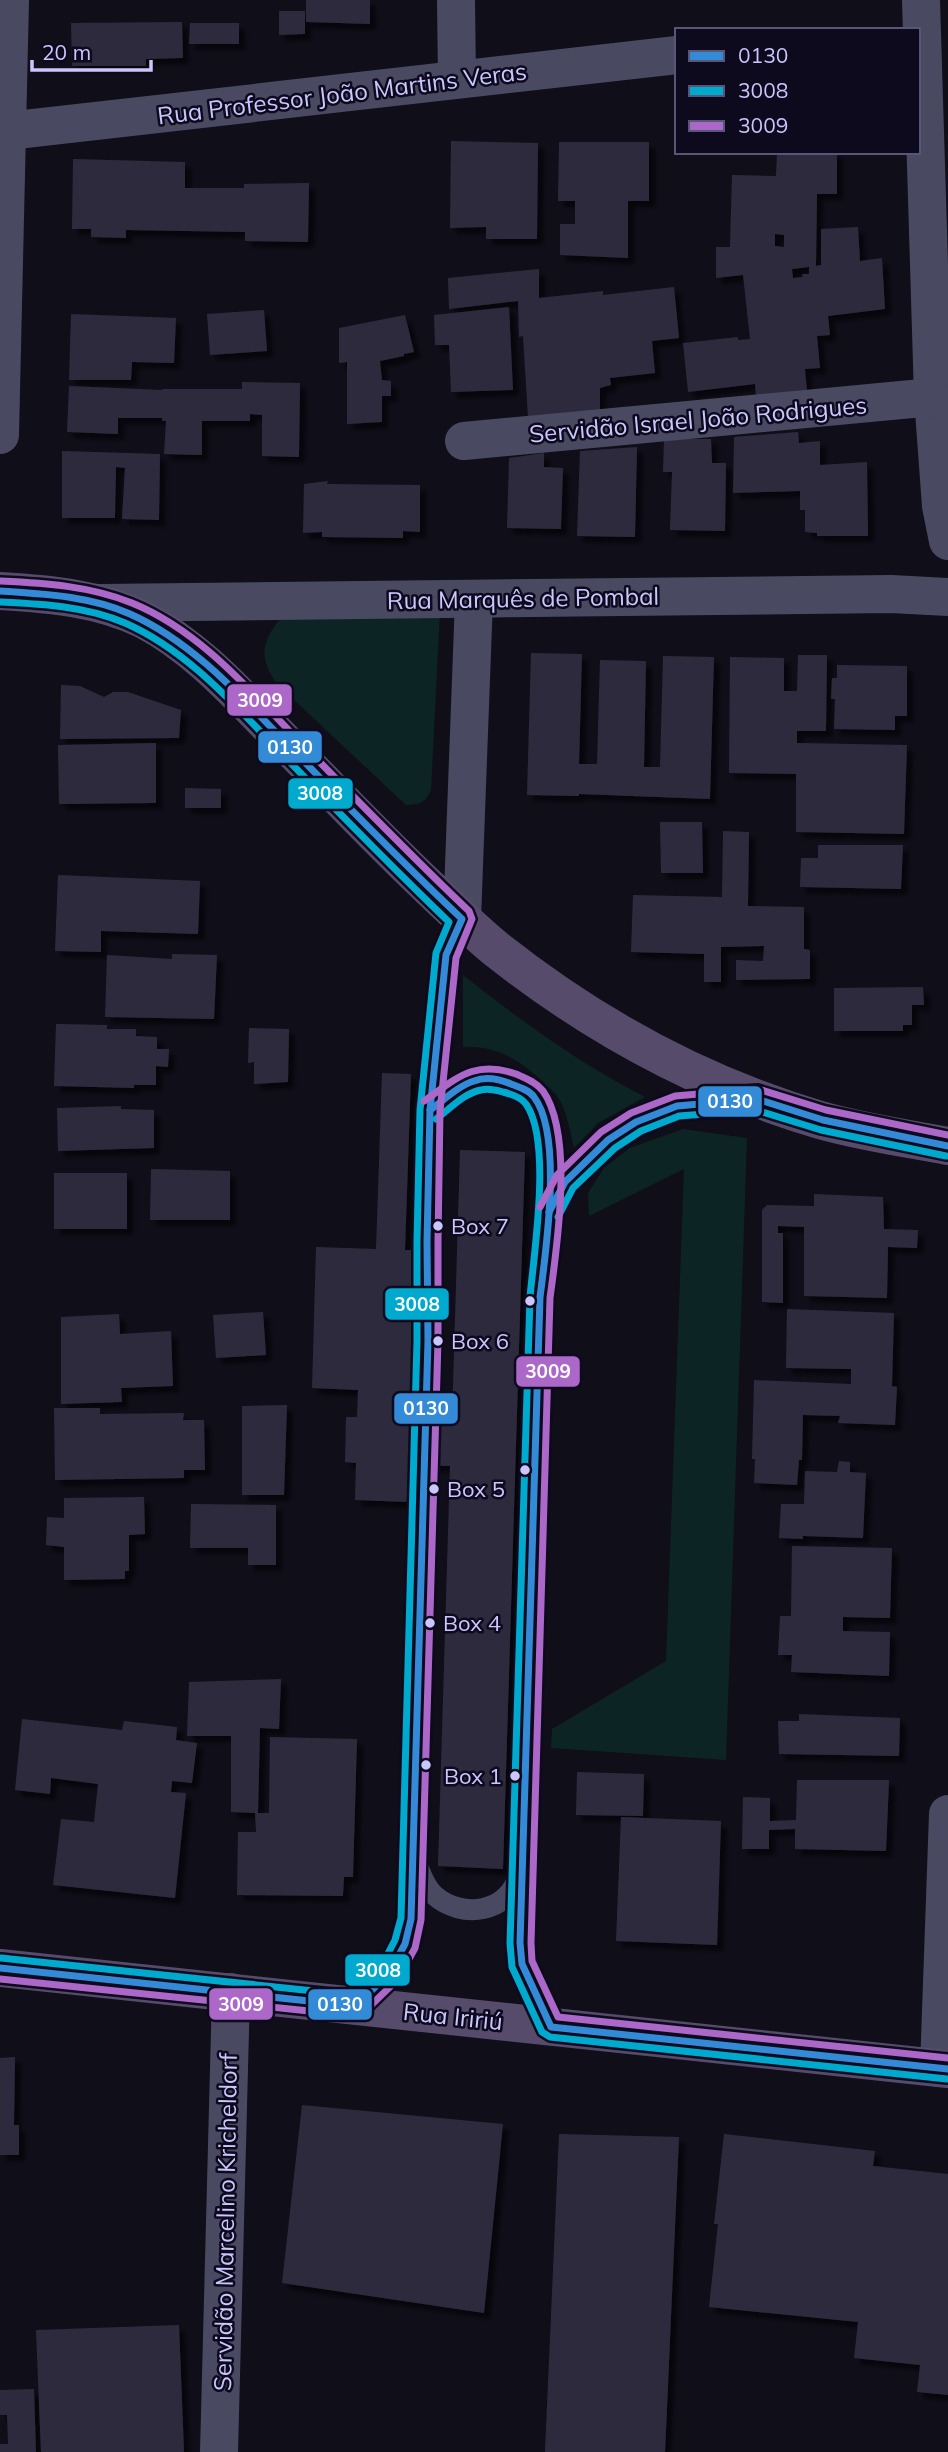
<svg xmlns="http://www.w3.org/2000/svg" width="948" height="2452" font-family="Mulish,sans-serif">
  <defs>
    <filter id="shadow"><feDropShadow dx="6" dy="6" stdDeviation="2" flood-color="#0009"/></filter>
  </defs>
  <rect width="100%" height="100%" fill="#100e19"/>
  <g fill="#0d2424">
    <path d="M440,610L431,790C426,802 419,805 406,805L276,683C259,657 261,642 281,618Z"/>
    <path d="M463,975C521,1021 579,1063 645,1097L598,1123L574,1148C570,1132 567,1110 557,1096C554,1092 549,1088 545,1084C522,1061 496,1045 463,1047Z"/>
    <path d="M683,1129L747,1138L726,1760L551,1748L552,1729L666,1661L684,1169L589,1216L588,1193L604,1168L630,1148Z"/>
  </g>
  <g fill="#2e2b3c" fill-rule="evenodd" filter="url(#shadow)">
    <path d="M306,0H370V24L306,22Z"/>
    <path d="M279,11H305V34L279,35Z"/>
    <path d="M182,22L183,58L146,59V66H72L71,23Z"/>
    <path d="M190,23H239V44H189Z"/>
    <path d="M451,141L538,143L537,239H486V227L450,228Z"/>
    <path d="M559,142H649V201H628V258L560,255V224H575V201H558Z"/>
    <path d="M777,152H837V194H817L816,266L821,265V229L858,227L860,261L882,258L885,309L828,316L830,335L817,336L820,368L805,369L808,403L757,408L755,384L688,392L683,343L738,337V340L750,339L743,275L716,278V247H730L732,175L776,176ZM775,234L784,235V247L775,246ZM809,267V274H802L803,277L793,278L792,269Z"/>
    <path d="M73,159L185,162V188H244V184L309,183L308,242L245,241V232L126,230V238L91,237V229H72Z"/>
    <path d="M539,269V298L603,291V295L674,287L679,338L652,341L655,373L610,378L611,385L600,388V410L528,417L523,336L519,337L518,301L449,309L448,278Z"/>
    <path d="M509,307L513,390L451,392L449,345H435L434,315Z"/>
    <path d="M264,310L267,351L210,355L207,314Z"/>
    <path d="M71,314L176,318L174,363L132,362L131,380H69Z"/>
    <path d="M405,315L414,352L404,354V356L380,361L382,380L391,381V396H382V422L347,424V362L339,363V328Z"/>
    <path d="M242,382L300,383L299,457L262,456V415L250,414V421H202V455L164,454L166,421H162V418H118V434L67,432L69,386L162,390V389H242Z"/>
    <path d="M798,432L799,443L820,441V465L867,462L868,536H817V533L805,532V510H800V491L733,493L734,437Z"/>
    <path d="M664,439H711L712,463H726L725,531L670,530L672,472H663Z"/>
    <path d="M637,447L635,537L577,536L580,451Z"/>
    <path d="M62,451L160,454L159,520L122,519L125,468L116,467L115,518H62Z"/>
    <path d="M544,453V467L563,468L561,529L507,528L509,458Z"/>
    <path d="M328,481L327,484L420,485V532L403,531V538L322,537V532L303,533L304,484Z"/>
    <path d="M531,653L582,654L579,764H597L600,660L646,661L644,767H660L663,656L714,657L710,799L579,794V796L527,795Z"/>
    <path d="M798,655H827L826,731H797V743L907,745L904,834L796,832V774L729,773L730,657L784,658V691H797Z"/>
    <path d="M837,665L907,666V716H895V730L834,729L835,699H831L832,678H837Z"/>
    <path d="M61,685L80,686L104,697L113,692H128L181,710L179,738L60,739Z"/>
    <path d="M156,743V803L59,804L58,745Z"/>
    <path d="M185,788L221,789V808H185Z"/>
    <path d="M660,822H702L703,873H661Z"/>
    <path d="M723,831L749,832L748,906L804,907V949L810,950V979L736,980V960L763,961L764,946L721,947V982H704V954L631,952L633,895L722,897Z"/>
    <path d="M818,845H903L901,889L800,887L801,858H818Z"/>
    <path d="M58,875L200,881L198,934L101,931V952L55,951Z"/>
    <path d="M172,954L217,955L214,1019L105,1017L107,955L172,959Z"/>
    <path d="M923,987L924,1005H912V1025H903V1031H834V988Z"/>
    <path d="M56,1024L107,1025V1029H136V1036L157,1037V1049H169L168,1067L156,1066V1085H134V1088L54,1086Z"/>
    <path d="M249,1028L289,1029L288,1082L254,1084V1062L248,1063Z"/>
    <path d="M382,1073L411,1074L405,1250H416L410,1419L452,1420L460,1150L525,1152L503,1869L438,1866L450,1466L409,1465L408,1502L355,1500L356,1463L345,1462L346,1417H357L358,1390L312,1388L316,1247L376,1249Z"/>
    <path d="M121,1106V1109L154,1110V1148L58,1151L57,1108Z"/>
    <path d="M151,1169L230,1171V1220H150Z"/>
    <rect x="54" y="1173" width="73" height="56"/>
    <path d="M814,1194L883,1197L884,1229L918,1230L917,1248L888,1247L887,1298L804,1296V1227L778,1226V1233H783V1303L762,1302V1210L767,1205L814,1206Z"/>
    <path d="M787,1309L894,1313L892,1386L897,1387L895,1425L838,1423L840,1416L803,1415L802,1460H799L797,1485L754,1483L755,1459H752L754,1380L851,1384V1369L786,1368Z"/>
    <path d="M263,1312L266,1355L216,1358L213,1315Z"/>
    <path d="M119,1314L120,1334L171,1331L173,1386L121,1388L122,1402L61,1404V1317Z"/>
    <path d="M287,1405L284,1495H242V1406Z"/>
    <path d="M54,1408H100V1414L184,1413L183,1420H204L205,1470H184V1478L55,1480Z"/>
    <path d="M839,1461L850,1462V1472L866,1473L863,1538L803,1536V1539L779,1538L781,1504H804L805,1471L837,1472Z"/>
    <path d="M144,1497L145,1534L129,1535V1571H125V1579L64,1580V1547L46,1545L47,1517L64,1518V1498Z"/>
    <path d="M191,1504L276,1505V1565H248V1548H190Z"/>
    <path d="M792,1546L892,1548L890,1618L843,1617V1631L890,1632L889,1676L791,1672L792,1655H778L780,1616H791Z"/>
    <path d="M281,1679L279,1729L260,1728L258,1813H269L270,1737L357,1739L353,1877H344L343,1896L237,1895L238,1832H256L255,1813L231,1812V1736H187L189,1682Z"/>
    <path d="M799,1714L900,1718L899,1756L779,1754L778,1721H799Z"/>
    <path d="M22,1719L122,1730L124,1721L177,1727L176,1740L197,1743L192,1783L172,1781L171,1792L186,1793L175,1898L53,1885L61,1819L94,1822L98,1784L51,1778L50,1794L15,1790Z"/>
    <path d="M577,1772L644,1774L643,1816L576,1815Z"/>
    <path d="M797,1780H889L886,1851L795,1849V1829L769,1830V1849H742L743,1797L770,1798V1821L796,1820Z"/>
    <path d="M621,1817L721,1821L717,1945L616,1941Z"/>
    <path d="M15,2057L14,2125H19V2155H0V2058Z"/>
    <path d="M302,2105L503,2124L484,2313L282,2283Z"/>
    <path d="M559,2134L679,2137L665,2452H545Z"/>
    <path d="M724,2134L875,2151L873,2166L948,2174V2395L917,2392L920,2365L854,2358L858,2322L709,2307L718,2224H714Z"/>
    <path d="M179,2325L184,2452H41L36,2330Z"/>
    <path d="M34,2389L36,2452H0V2444H8L7,2415H0V2390Z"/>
  </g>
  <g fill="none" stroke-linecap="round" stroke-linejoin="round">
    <g stroke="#4a4962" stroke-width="21">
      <path d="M430,1110C445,1100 463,1082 480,1079C488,1077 499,1080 506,1082C517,1086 527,1089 534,1097C562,1129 545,1255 540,1297L520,1943L522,1964L551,2027"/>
      <path d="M550,1210C555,1201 559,1189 566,1181C592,1147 635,1117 677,1106C698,1101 721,1102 742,1100"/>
      <path d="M416,1861C420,1873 425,1887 434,1895C462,1920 509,1913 519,1874"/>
      <path d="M356,2006L389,1973L405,1944L411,1919L416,1791L418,1628L428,1341L427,1241L430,1110L446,955L462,919"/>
    </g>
    <g stroke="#4a4962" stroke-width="38">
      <path d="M456,0L457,79"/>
      <path d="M921,0L933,397L941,506L948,541"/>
      <path d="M7,131L677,55"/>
      <path d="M0,435L10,0"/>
      <path d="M464,441L933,397"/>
      <path d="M100,603L891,594L948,597"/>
      <path d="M462,919L474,599"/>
      <path d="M939,2068L948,1814"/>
      <path d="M219,2452L231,1992"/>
    </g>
    <g stroke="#574b6c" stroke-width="38">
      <path d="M0,591C49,594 99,598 144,620C194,646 234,690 273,730C327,785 380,842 437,895C456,913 475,932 496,949C592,1025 702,1085 820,1120C862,1132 905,1138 948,1146"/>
      <path d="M0,1968L948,2069"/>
    </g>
    <defs>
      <g id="bus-1">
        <path d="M0,591C44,594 90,596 130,614C195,643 244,700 293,750C348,807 404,864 462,919L446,955L430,1110L427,1241L428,1341L411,1919L405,1944L389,1973L356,2006L0,1968"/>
        <path d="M430,1110C444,1100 458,1086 474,1081C487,1076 499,1079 511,1084C519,1087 529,1090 534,1097C563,1135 546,1250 540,1297L520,1943L522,1964L551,2027L948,2069"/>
        <path d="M549,1212L565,1182L608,1140L636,1122L677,1106L757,1099L823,1120L948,1146"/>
      </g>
      <g id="bus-2">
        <path d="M0,602C42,604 86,606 125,623C189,651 236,707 284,756C338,812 393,868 449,922L436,953L420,1110L417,1241V1341L401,1918L395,1940L381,1967L352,1995L1,1958"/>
        <path d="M436,1119C450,1109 464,1093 481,1090C488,1088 496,1090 503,1092C511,1094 521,1097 526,1104C552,1141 534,1252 530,1297L510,1943L512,1967L542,2032L550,2037L947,2079"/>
        <path d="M558,1217L573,1188L615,1148L641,1131L679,1116L756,1110L821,1130L946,1156"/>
      </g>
      <g id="bus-3">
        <path d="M424,1101C456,1079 474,1059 516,1074C525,1078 536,1082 543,1091C574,1135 557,1246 550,1298L531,1943L532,1961L558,2017L948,2058"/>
        <path d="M540,1207L557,1175L601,1132L631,1113L675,1096L758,1089L826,1110L948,1135"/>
        <path d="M0,1979L357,2016L363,2013L398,1979L415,1948L421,1920L438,1341V1241L440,1111L456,958L472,919L469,911C412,857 358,801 303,745C252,693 201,631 132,603C90,586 45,583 1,581"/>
      </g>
    </defs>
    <use href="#bus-1" stroke="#0d0a1d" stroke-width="12"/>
    <use href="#bus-2" stroke="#0d0a1d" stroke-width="12"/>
    <use href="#bus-3" stroke="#0d0a1d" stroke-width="12"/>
    <use href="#bus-1" stroke="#338bd7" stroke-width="7"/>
    <use href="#bus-2" stroke="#00a9ce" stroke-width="7"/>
    <use href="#bus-3" stroke="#ac68c9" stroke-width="7"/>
  </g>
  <g fill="#ccc6ff" stroke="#0d0a1d" stroke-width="2.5">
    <circle cx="438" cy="1226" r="6"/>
    <circle cx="530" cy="1301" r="6"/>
    <circle cx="438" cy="1341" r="6"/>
    <circle cx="525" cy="1470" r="6"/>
    <circle cx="434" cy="1489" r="6"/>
    <circle cx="430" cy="1623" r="6"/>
    <circle cx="426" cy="1765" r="6"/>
    <circle cx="515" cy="1776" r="6"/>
  </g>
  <g text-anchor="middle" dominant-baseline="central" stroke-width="5" stroke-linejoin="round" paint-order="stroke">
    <g font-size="22" fill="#ccc6ff" stroke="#0d0a1d" text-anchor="start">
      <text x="451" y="1226">Box 7</text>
      <text x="451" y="1341">Box 6</text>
      <text x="447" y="1489">Box 5</text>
      <text x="443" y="1623">Box 4</text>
      <text x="502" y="1776" text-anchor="end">Box 1</text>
    </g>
    <g font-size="24" fill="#ccc6ff" stroke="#0d0a1d">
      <text transform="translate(342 93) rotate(-7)">Rua Professor João Martins Veras</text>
      <text transform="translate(698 419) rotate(-5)">Servidão Israel João Rodrigues</text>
      <text transform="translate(523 598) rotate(-1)">Rua Marquês de Pombal</text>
      <text transform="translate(453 2016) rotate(6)">Rua Iririú</text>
      <text transform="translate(225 2222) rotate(-89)">Servidão Marcelino Kricheldorf</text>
    </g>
  </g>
  <g stroke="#0d0a1d" stroke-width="2.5">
    <rect x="226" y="683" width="67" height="34" rx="7" fill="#ac68c9"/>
    <rect x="257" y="730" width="66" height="34" rx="7" fill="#338bd7"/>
    <rect x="287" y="777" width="67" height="33" rx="7" fill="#00a9ce"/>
    <rect x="697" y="1085" width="66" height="33" rx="7" fill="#338bd7"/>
    <rect x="384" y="1287" width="66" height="34" rx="7" fill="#00a9ce"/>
    <rect x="515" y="1355" width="66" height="33" rx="7" fill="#ac68c9"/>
    <rect x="393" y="1392" width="66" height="33" rx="7" fill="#338bd7"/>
    <rect x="344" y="1953" width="67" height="34" rx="7" fill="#00a9ce"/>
    <rect x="208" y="1987" width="66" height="34" rx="7" fill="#ac68c9"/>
    <rect x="307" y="1988" width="66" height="33" rx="7" fill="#338bd7"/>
  </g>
  <g font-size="19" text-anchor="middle" font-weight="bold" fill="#fff">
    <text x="260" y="707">3009</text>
    <text x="290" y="754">0130</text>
    <text x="320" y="800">3008</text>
    <text x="730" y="1108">0130</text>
    <text x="417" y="1311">3008</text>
    <text x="548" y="1378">3009</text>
    <text x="426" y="1415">0130</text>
    <text x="378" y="1977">3008</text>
    <text x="241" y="2011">3009</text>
    <text x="340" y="2011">0130</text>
  </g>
  <rect x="675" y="28" width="245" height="126" fill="#0d0a1d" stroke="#595577" stroke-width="2"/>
  <rect x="689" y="51" width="35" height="10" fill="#338bd7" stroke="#595577" stroke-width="2"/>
  <text x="738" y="63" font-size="21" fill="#ccc6ff">0130</text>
  <rect x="689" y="86" width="35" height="10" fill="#00a9ce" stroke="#595577" stroke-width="2"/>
  <text x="738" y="98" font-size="21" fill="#ccc6ff">3008</text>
  <rect x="689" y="121" width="35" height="10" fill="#ac68c9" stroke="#595577" stroke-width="2"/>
  <text x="738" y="133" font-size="21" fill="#ccc6ff">3009</text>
  <path d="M32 60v10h119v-10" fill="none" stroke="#ccc6ff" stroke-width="3.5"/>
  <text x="42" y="60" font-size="21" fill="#ccc6ff" stroke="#0d0a1d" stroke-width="5" paint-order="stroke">20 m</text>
</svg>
